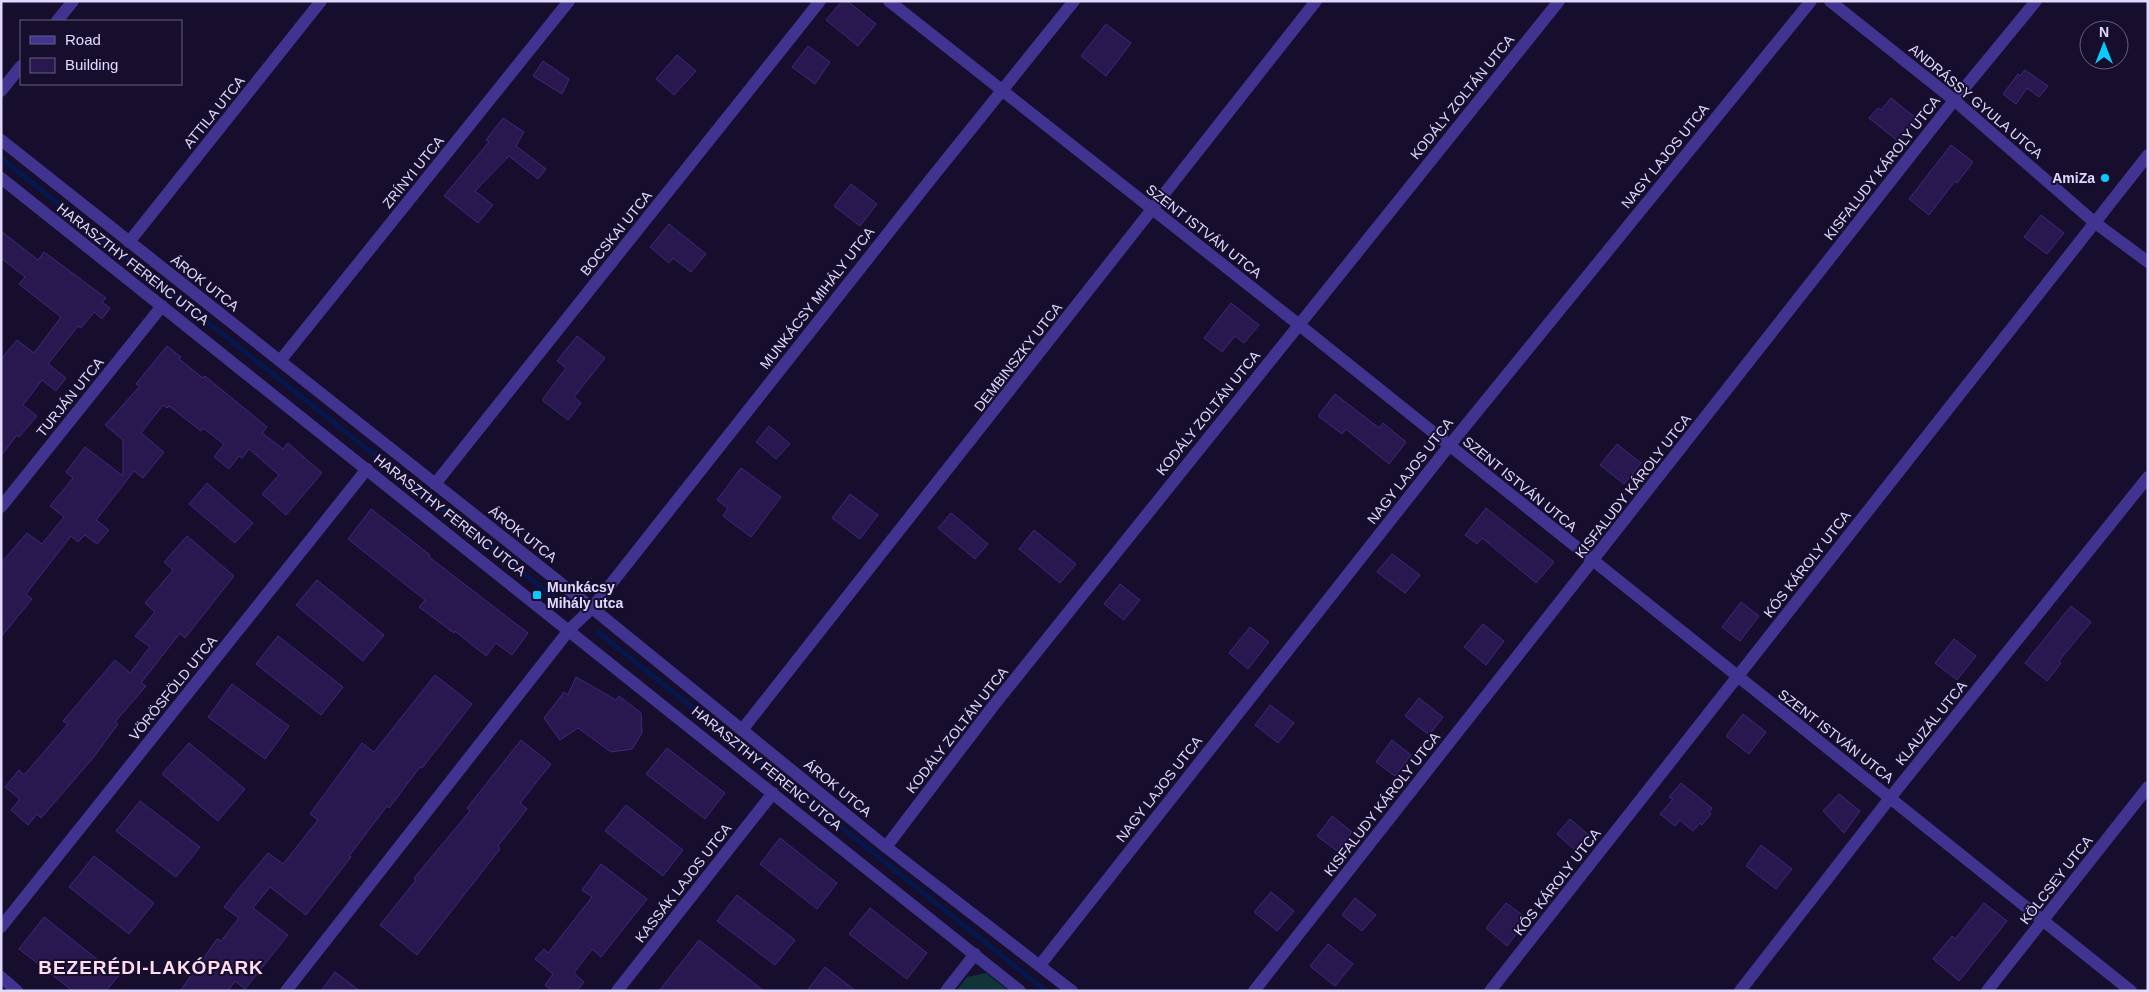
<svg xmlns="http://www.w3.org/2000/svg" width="2149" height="992" font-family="Helvetica,sans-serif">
  <rect width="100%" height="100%" fill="#160e2c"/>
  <path fill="#103437" d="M986,973L1009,991H956L967,977Z"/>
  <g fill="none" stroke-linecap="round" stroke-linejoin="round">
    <g stroke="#05184e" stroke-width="5">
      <path d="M1,158L566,607"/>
      <path d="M598,632L1046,991"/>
    </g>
  </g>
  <g fill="#28184f" stroke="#41277d">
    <path d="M842,1H847L876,24L858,46L826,20Z"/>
    <path d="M1106,24L1131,43L1106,76L1081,56Z"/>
    <path d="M808,46L830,62L815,84L792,67Z"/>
    <path d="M677,55L696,71L674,95L656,79Z"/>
    <path d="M543,61L569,79L562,94L533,76Z"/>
    <path d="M2025,70L2048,86L2039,97L2027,88L2016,104L2003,94L2018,74L2020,76Z"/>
    <path d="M1891,98L1917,119L1899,142L1869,118L1878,108L1881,110Z"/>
    <path d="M503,118L524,132L516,146L546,169L538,179L509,156L475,191L493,205L478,223L444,196L489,142L486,140Z"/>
    <path d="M1951,145L1973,162L1957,183L1955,181L1929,215L1909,199Z"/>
    <path d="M851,184L877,204L860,226L834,206Z"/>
    <path d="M2041,215L2064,233L2047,254L2024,237Z"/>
    <path d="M669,224L706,254L691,272L673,258L669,263L650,247Z"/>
    <path d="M1,231L38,260L44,252L106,298L102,302L110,308L102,319L94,312L81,328L78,326L48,364L66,378L56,391L42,380L23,405L37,416L19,437L17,435L1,456V359L17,340L34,353L61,317L19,284L25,277L1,258Z"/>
    <path d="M1231,303L1259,325L1244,343L1235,336L1222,352L1204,338Z"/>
    <path d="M577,336L605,358L574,397L581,403L568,420L542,400L566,368L557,361Z"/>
    <path d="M167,346L181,357L179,359L203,378L205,376L267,427L262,433L283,449L288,443L322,473L286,515L262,494L279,475L249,449L242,458L239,456L229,469L214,457L224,444L203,428L201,431L169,406L167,408L163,405L141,433L164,452L143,478L134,471L96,520L109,530L97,544L85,535L78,542L71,536L26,594L32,599L1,637V563L27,533L42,544L64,517L50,506L73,478L66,472L85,447L123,476V440L105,425L140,386L136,384Z"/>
    <path d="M1335,394L1379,428L1383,423L1406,442L1389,464L1346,429L1342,434L1318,416Z"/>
    <path d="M769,426L790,444L776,459L756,442Z"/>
    <path d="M1617,444L1641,463L1624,484L1600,465Z"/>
    <path d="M741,468L781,497L751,537L723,516L728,508L717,500Z"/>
    <path d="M207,483L253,523L235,543L189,504Z"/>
    <path d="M850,494L878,515L860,539L832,518Z"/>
    <path d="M1486,508L1554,562L1536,583L1482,538L1477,544L1465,535Z"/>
    <path d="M371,509L430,555L429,557L528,633L512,655L496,643L486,656L455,631L454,633L419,607L425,600L348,539Z"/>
    <path d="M951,513L988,544L975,559L938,528Z"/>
    <path d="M1034,530L1076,564L1060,583L1019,549Z"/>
    <path d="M187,536L234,576L185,638L180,633L141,683L146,686L115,722L118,724L93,758L41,818L37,814L28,825L11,810L20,799L5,787L19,770L24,775L68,724L63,721L115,660L130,673L150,647L135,636L155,612L145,603L173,570L164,562Z"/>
    <path d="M1392,554L1420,575L1405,593L1377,572Z"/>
    <path d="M317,580L384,635L363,661L296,605Z"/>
    <path d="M1120,584L1140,600L1124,620L1104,604Z"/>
    <path d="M1741,602L1759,616L1740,641L1722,627Z"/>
    <path d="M2071,606L2091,622L2059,661L2061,663L2047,681L2025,663Z"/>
    <path d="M1483,624L1504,641L1486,665L1464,647Z"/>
    <path d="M1250,627L1269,642L1248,669L1229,653Z"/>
    <path d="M278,636L343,687L321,715L256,664Z"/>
    <path d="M1954,639L1976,656L1957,680L1935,663Z"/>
    <path d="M435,675L472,704L422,768L420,767L389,808L387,806L349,856L351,857L306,915L270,887L253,908L288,935L245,989L235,981L228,991H180L217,939L221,941L239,918L224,907L234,894L268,853L283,864L318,820L310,814L362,743L374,752Z"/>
    <path d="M576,677L616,700L619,696L641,713L642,733L632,749L611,752L578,728L560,740L544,718L564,692L568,695Z"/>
    <path d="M232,684L289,726L265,759L208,717Z"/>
    <path d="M1419,698L1443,717L1429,735L1405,716Z"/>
    <path d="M1270,705L1294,723L1278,743L1255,725Z"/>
    <path d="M1743,714L1766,732L1749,754L1726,736Z"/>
    <path d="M521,740L551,764L520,803L527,809L498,846L500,849L417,955L380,925L416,880L414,878L470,811L467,808Z"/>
    <path d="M1392,740L1411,755L1395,776L1376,762Z"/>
    <path d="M189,743L245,789L218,821L162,774Z"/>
    <path d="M667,748L725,793L705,819L646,774Z"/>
    <path d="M1681,783L1712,808L1709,812L1711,814L1702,825L1700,823L1693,831L1680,820L1675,826L1660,814L1673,799L1669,797Z"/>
    <path d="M1839,794L1860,811L1844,833L1823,811Z"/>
    <path d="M140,801L200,847L176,877L116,831Z"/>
    <path d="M626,805L683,850L663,876L605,831Z"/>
    <path d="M1332,816L1352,832L1337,851L1317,836Z"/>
    <path d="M1570,819L1591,837L1577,852L1557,834Z"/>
    <path d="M780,838L837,883L817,909L760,864Z"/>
    <path d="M1761,845L1792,869L1776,889L1746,866Z"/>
    <path d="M94,856L154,903L129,934L69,887Z"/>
    <path d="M601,864L647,899L601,957L592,949L574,973L584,982L577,991H552L545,985L553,974L535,959L544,949L548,953L592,897L582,890Z"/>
    <path d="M1271,892L1294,911L1277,931L1254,912Z"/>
    <path d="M737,895L795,940L775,965L717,921Z"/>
    <path d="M1355,898L1376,915L1362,931L1342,915Z"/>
    <path d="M1506,903L1528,919L1507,946L1486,928Z"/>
    <path d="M1984,903L2007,921L1959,981L1933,959L1952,936L1955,939Z"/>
    <path d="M870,908L927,953L907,979L849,934Z"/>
    <path d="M44,917L118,976L106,991H73L19,949Z"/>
    <path d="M699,940L764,991H659Z"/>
    <path d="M1328,944L1353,964L1335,986L1310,966Z"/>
    <path d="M825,967L856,991H807Z"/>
    <path d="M335,972L360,991H321Z"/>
  </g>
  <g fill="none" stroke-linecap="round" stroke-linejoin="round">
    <g stroke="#403490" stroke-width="12">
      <path d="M889,1L1298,324L2131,991"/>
      <path d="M1830,1L1954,100L2094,222L2148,262"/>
      <path d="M57,21L73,1"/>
      <path d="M1,91L21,66"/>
      <path d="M1,140L592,608L886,847L1072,991"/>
      <path d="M1,178L1020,991"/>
      <path d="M129,242L321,1"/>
      <path d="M280,361L569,1"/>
      <path d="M435,484L820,1"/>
      <path d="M1,507L162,306"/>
      <path d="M742,730L1316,1"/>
      <path d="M886,847L994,705L1559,1"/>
      <path d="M1,927L367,469"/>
      <path d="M1040,965L1449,446L1811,1"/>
      <path d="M1,977L17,991"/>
      <path d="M286,991L570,629L592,608L930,180L1074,1"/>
      <path d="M617,991L773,793"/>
      <path d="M946,991L975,954"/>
      <path d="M1254,991L1948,108L2036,1"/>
      <path d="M1490,991L2148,155"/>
      <path d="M1740,991L1890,798L2148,477"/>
      <path d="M1987,991L2148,787"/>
    </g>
  </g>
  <g fill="#05ceff" stroke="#160e2c" stroke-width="2">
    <circle cx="2105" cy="178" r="5"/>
    <rect x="532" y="590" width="10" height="10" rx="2.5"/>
  </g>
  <g text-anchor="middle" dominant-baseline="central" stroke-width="4" stroke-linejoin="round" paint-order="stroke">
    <g font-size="14" fill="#e1d9ff" stroke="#160e2c">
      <text transform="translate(1462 97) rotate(-51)">KODÁLY ZOLTÁN UTCA</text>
      <text transform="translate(1976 101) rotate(40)">ANDRÁSSY GYULA UTCA</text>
      <text transform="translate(214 112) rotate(-51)">ATTILA UTCA</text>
      <text transform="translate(1665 156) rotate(-51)">NAGY LAJOS UTCA</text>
      <text transform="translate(1882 168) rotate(-52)">KISFALUDY KÁROLY UTCA</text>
      <text transform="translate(413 172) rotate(-51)">ZRÍNYI UTCA</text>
      <text transform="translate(1204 231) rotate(38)">SZENT ISTVÁN UTCA</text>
      <text transform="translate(616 233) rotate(-51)">BOCSKAI UTCA</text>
      <text transform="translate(133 264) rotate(38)">HARASZTHY FERENC UTCA</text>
      <text transform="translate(205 283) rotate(38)">ÁROK UTCA</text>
      <text transform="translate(817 298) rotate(-52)">MUNKÁCSY MIHÁLY UTCA</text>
      <text transform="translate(1018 357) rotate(-52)">DEMBINSZKY UTCA</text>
      <text transform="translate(70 397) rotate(-51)">TURJÁN UTCA</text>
      <text transform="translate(1208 413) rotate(-51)">KODÁLY ZOLTÁN UTCA</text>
      <text transform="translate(1410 471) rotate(-52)">NAGY LAJOS UTCA</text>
      <text transform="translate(1520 484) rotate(39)">SZENT ISTVÁN UTCA</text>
      <text transform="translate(1633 486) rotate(-52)">KISFALUDY KÁROLY UTCA</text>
      <text transform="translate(450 515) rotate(38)">HARASZTHY FERENC UTCA</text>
      <text transform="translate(523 534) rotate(38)">ÁROK UTCA</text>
      <text transform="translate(1807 564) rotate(-52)">KÓS KÁROLY UTCA</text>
      <text transform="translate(173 688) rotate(-51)">VÖRÖSFÖLD UTCA</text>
      <text transform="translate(1931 723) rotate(-51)">KLAUZÁL UTCA</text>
      <text transform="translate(957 730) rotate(-52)">KODÁLY ZOLTÁN UTCA</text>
      <text transform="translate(1836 736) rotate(38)">SZENT ISTVÁN UTCA</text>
      <text transform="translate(767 768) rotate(39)">HARASZTHY FERENC UTCA</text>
      <text transform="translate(838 788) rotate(39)">ÁROK UTCA</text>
      <text transform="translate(1159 789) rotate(-52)">NAGY LAJOS UTCA</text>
      <text transform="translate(1382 804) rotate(-52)">KISFALUDY KÁROLY UTCA</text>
      <text transform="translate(2056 880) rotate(-52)">KÖLCSEY UTCA</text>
      <text transform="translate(1557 882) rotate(-52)">KÓS KÁROLY UTCA</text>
      <text transform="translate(683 883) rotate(-52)">KASSÁK LAJOS UTCA</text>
    </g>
    <g font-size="14" font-weight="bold" fill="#e1d9ff" stroke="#160e2c" text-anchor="end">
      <text x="2095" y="178">AmiZa</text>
      <text x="547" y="587" text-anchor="start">Munkácsy<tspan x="547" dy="16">Mihály utca</tspan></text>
    </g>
    <g font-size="19" font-weight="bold" letter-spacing="1" fill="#ffdbee" stroke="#160e2c">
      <text x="151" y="967">BEZERÉDI-LAKÓPARK</text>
    </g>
  </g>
  <rect width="2149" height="992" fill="none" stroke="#e1d9ff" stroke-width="5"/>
  <rect x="20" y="20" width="162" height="65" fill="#160e2c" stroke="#675f80"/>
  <rect x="30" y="36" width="25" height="8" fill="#403490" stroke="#675f80"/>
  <text x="65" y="45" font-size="15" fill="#e1d9ff">Road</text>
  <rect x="30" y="58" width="25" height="15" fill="#28184f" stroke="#675f80"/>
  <text x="65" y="70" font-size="15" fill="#e1d9ff">Building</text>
  <g transform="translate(2104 45)"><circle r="24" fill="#160e2c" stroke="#675f80"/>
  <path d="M0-4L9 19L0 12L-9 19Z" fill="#05ceff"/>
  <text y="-8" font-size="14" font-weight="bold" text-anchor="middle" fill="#e1d9ff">N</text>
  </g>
</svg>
